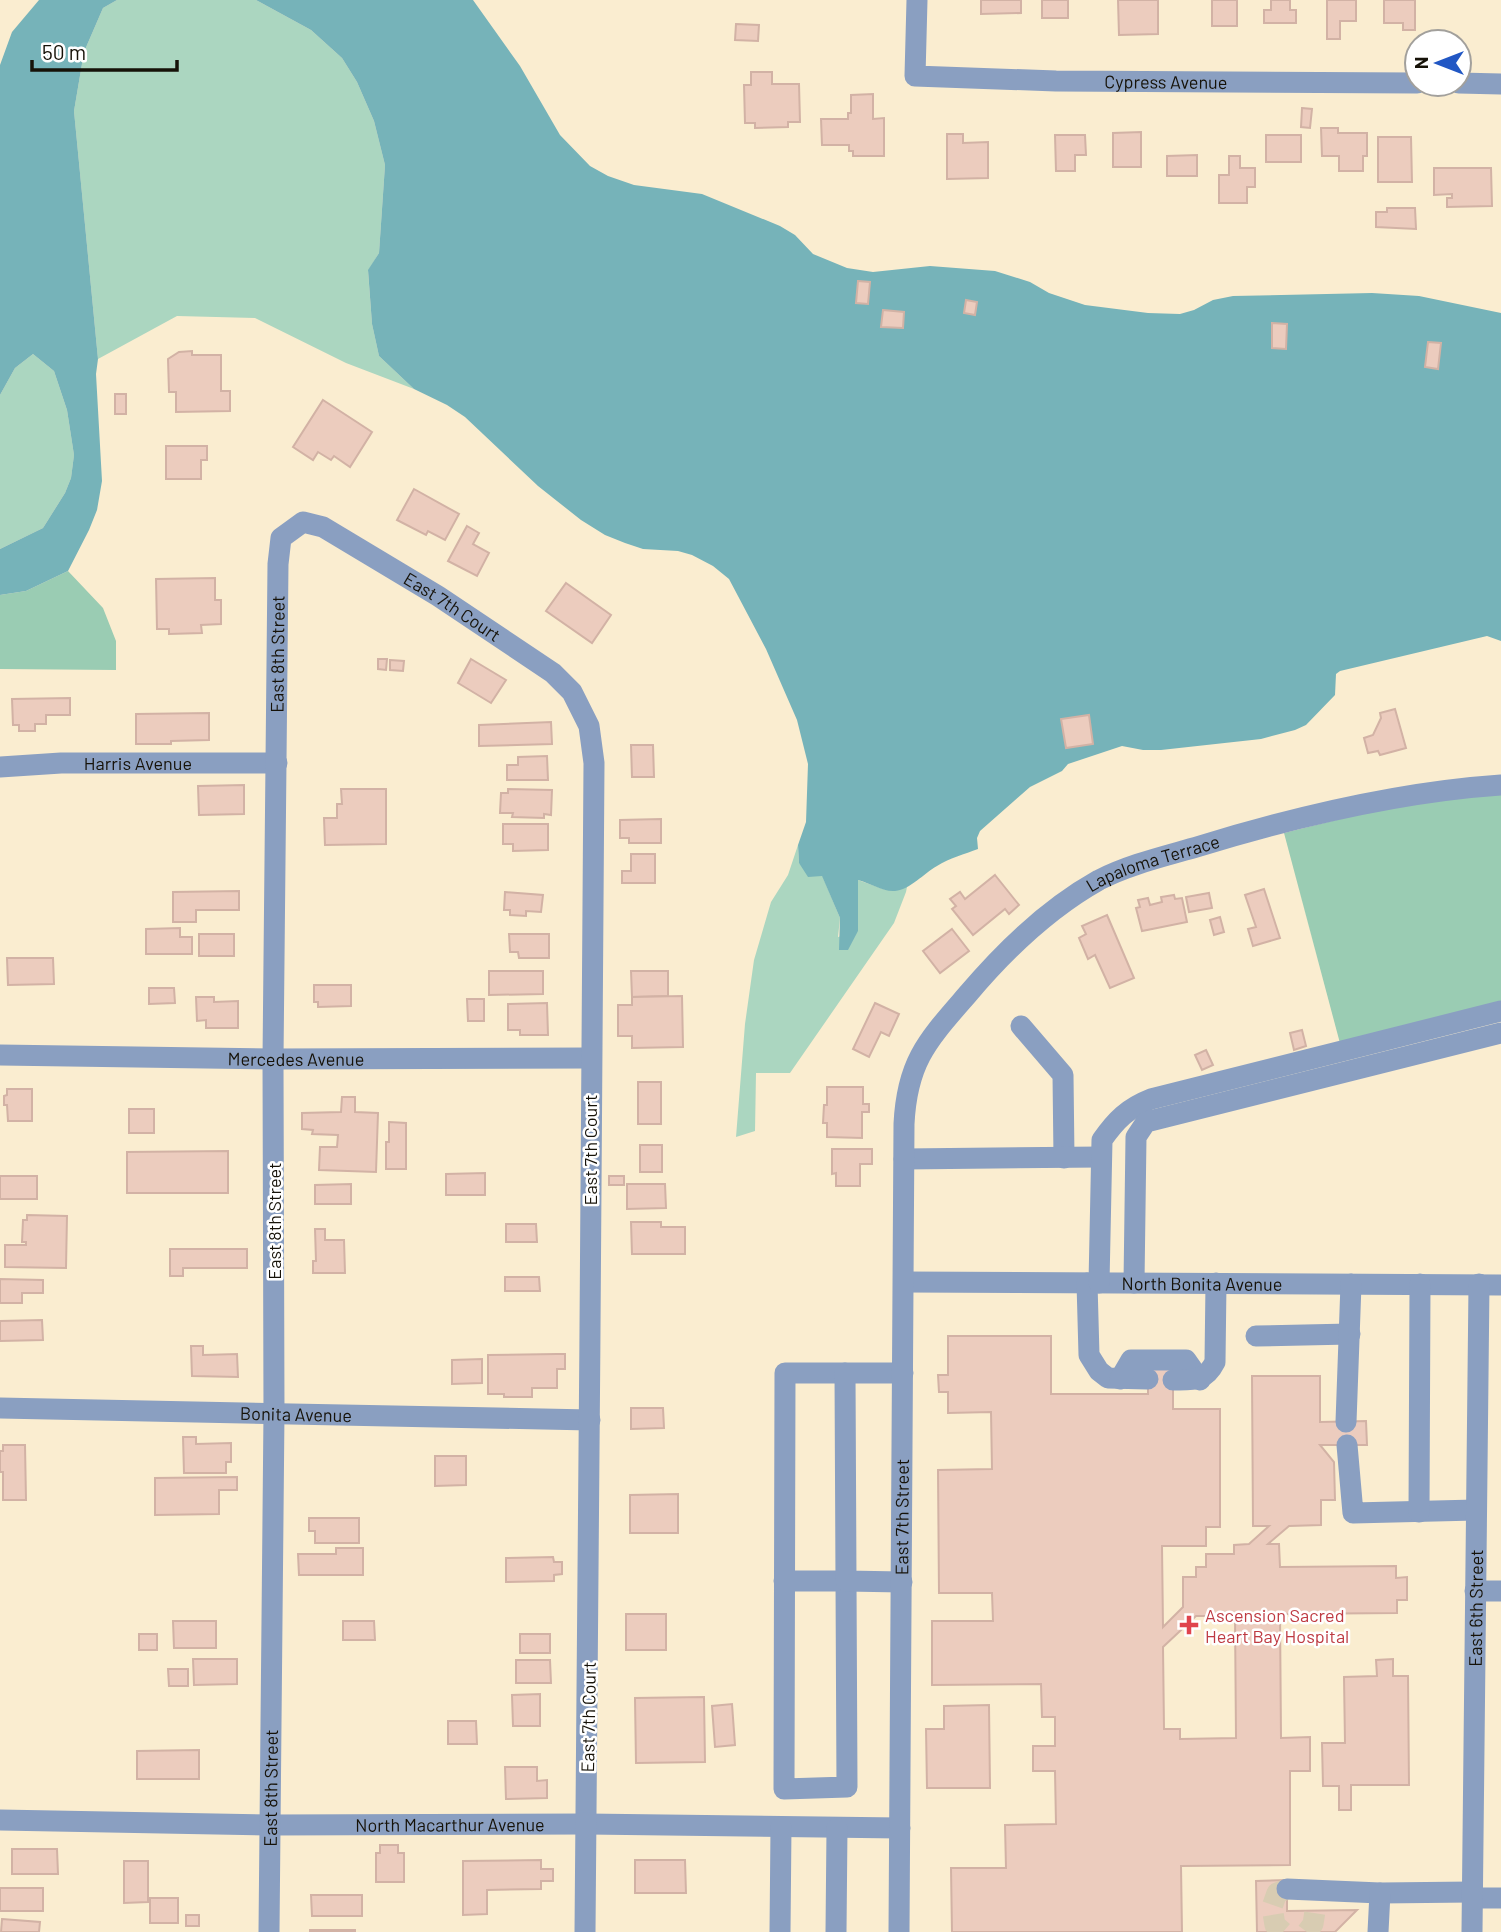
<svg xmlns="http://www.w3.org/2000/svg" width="1501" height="1932" font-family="Barlow,sans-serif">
  <rect width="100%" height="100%" fill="#faedd0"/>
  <g fill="#abd6c0">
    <path d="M117,0H256L311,30L342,58L357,82L374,121L385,165L379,253L368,271L372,324L379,356L414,389L346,363L255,318L177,316L98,359L74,111L84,52L103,8Z"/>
    <path d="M33,354L54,371L67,410L74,455L71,478L65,493L43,528L0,549V395L15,368Z"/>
    <path d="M798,845L799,863L822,875L840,918L838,937L858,931V880L886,890L907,887L906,892L894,923L790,1073H756L755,1131L736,1137L745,1024L754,960L771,902L788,875Z"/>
  </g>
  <g fill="#9accb3">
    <path d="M68,571L103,608L116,641V670L0,669V595L26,591Z"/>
    <path d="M1501,793V1006L1341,1047L1284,833L1392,806Z"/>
  </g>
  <g fill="#76b3b9">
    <path d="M39,0H117L103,8L84,52L74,111L98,359L96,374L102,481L97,510L89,530L68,571L26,591L0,595V549L43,528L65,493L71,478L74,455L67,410L54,371L33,354L15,368L0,395V65L12,32Z"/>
    <path d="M256,0H473L520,66L560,135L590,166L608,176L634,185L702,194L780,226L795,235L813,254L847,268L873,272L930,266L995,271L1030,282L1049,293L1085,305L1148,313L1180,314L1194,310L1213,300L1233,296L1372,293L1419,296L1501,313V641L1487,636L1340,671L1336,674L1335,695L1306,725L1295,730L1261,739L1161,750H1143L1122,746L1068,764L1062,771L1030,787L980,831L977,838L978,849C965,854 949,858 937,866C923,874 911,889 895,891C883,892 870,883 858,880V931L848,950H839L840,918L822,876L808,877L799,863L798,845L806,822L808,764L797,720L766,649L729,579L713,566L692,555L678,551L643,549L625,543L605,535L581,520L538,486L465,417L447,405L414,389L379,356L372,324L368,270L379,253L385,165L374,121L357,82L342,58L311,30Z"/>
  </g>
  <g fill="#ecccbe" stroke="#d2b2a5" stroke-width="2" fill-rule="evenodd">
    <path d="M981,0H1021V13L981,14Z"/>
    <rect x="1042" y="0" width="26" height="18"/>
    <path d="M1118,0H1158V34L1119,35Z"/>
    <rect x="1212" y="0" width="25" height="26"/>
    <path d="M1271,0H1290V10H1296V23H1264V10H1271Z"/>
    <path d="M1327,0H1356V21H1340V39H1327Z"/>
    <path d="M1384,0H1415V30H1403V23H1384Z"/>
    <path d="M736,24L759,25L758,41L735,40Z"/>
    <path d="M751,72H772V84H799L800,122H788V127L755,128V123H745L744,85H751Z"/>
    <path d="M873,94V119L884,118V156H853V151H849V145H822L821,119H848V113H851V95Z"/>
    <path d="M1302,108L1312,109L1310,128L1301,127Z"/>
    <path d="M1321,128H1338V133H1367V156H1363V171H1339V156H1322Z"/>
    <path d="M1141,132V167H1113V133Z"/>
    <path d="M947,134H963V143L988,142V178L947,179Z"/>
    <path d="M1055,135H1085L1086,155H1075V171H1056Z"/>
    <rect x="1266" y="135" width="35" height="27"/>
    <path d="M1378,137H1411L1412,182H1378Z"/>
    <path d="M1197,155V176H1167V156Z"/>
    <path d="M1229,156H1240V168H1255V187H1247V203H1219V175H1229Z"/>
    <path d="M1434,168H1491L1492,206L1447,207V198H1452V194L1434,195Z"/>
    <path d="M1387,208H1415L1416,229L1376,227V212H1387Z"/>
    <path d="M858,281L870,282L868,304L856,303Z"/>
    <path d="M966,300L977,302L975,315L964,313Z"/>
    <path d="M883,310L904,312L903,328L881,327Z"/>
    <path d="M1272,323L1287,324L1286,349L1272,348Z"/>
    <path d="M1428,342L1441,343L1438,369L1425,367Z"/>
    <path d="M192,351V355H221V391H230V411L176,412V392H169L168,359L179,352Z"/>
    <rect x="115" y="394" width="11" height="20"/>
    <path d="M323,400L372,432L350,467L334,456L331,460L318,452L313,460L293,447Z"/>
    <path d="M166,446H207V460H201V479H166Z"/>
    <path d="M414,489L459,514L445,540L428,531L426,535L397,520Z"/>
    <path d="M467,526L479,533L473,544L489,553L477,576L448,561Z"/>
    <path d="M215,578V600H221V624L201,625L202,633L169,634V629H157L156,579Z"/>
    <path d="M566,583L611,615L592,643L546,611Z"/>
    <path d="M378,659H387L386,670L378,669Z"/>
    <path d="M471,659L506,680L491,703L458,683Z"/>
    <path d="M390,660L404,661L403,671L390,670Z"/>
    <path d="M70,698V715H46V724H35V731H19V725H13L12,699Z"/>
    <path d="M1395,709L1406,748L1380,755L1378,751L1368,753L1364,738L1373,735L1381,718L1380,713Z"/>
    <path d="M209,713V740L171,741V744H136V714Z"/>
    <path d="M1089,715L1093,744L1066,748L1061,719Z"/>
    <path d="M551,722L552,744L479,746V725Z"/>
    <path d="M631,745H653L654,777H632Z"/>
    <path d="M547,756L548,780H507V765H518V757Z"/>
    <path d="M244,785V814L199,815L198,786Z"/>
    <path d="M341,789H386V844L325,845L324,818H337V804H342Z"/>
    <path d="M508,789L552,790L551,815L544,814V818L512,817L513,813H500L501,793H508Z"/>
    <path d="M661,819V843H629V838H620V820Z"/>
    <path d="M503,824H548V850L513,851V844H503Z"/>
    <path d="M631,854H655V883H622V871H631Z"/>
    <path d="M995,875L1019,905L1009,914L1005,909L973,935L952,909L956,906L950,899L960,892L965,899Z"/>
    <path d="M1264,889L1280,938L1253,946L1248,929L1256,927L1245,895Z"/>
    <path d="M239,891V910H196V922H173V892Z"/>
    <path d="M505,892L543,895L541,912L526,911V916L510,915V910H504Z"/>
    <path d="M1209,893L1212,908L1189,912L1186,897Z"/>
    <path d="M1174,895L1175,899L1182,898L1187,922L1142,931L1136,908L1140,907L1138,900L1148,898L1150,905L1162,902L1161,897Z"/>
    <path d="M1107,915L1134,978L1110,988L1095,955L1088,959L1079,938L1086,934L1082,926Z"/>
    <path d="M1220,917L1224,932L1214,935L1210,920Z"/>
    <path d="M180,928V937H192V954H146V929Z"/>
    <path d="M952,929L969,951L940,973L923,951Z"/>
    <rect x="199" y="934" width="35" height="22"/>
    <path d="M509,934H549V958H519L518,952H510Z"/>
    <path d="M7,958H53L54,984L8,985Z"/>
    <path d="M489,971H543V994L489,995Z"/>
    <path d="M631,971H668V996L632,997Z"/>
    <path d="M314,985H351V1006L318,1007V1002H314Z"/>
    <path d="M149,988H174L175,1003L149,1004Z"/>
    <path d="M682,996L683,1047L632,1048V1036H618V1005H632V997Z"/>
    <path d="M196,997H214V1002L238,1001V1028H206V1020L197,1021Z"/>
    <path d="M467,999H484V1021H468Z"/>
    <path d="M547,1003L548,1035H520V1030H508V1004Z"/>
    <path d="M875,1003L899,1014L889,1036L881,1032L869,1057L853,1049Z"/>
    <path d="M1302,1030L1306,1046L1294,1050L1290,1033Z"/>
    <path d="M1206,1050L1213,1065L1202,1070L1195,1055Z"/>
    <rect x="638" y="1082" width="23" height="42"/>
    <path d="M827,1087H863V1104H869V1112H862V1138L827,1137V1123H823L824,1105H827Z"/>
    <path d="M7,1089H32V1121H8L7,1105H4V1096L7,1095Z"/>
    <path d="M342,1097H355V1112L378,1113L376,1172L319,1170L320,1147H337L338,1135L312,1134L313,1130L302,1129V1113L341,1112Z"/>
    <rect x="129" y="1109" width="25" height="24"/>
    <path d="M389,1122L406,1123V1169H386V1142H389Z"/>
    <rect x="640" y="1145" width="22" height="27"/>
    <path d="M832,1149H872V1164H860V1186H836V1173L832,1174Z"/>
    <path d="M228,1151V1193H127V1152Z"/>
    <path d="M485,1173V1195H446V1174Z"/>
    <rect x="0" y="1176" width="37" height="23"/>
    <rect x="609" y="1176" width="15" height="9"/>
    <path d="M351,1184V1204H315V1185Z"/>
    <path d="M627,1184H665L666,1208L627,1209Z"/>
    <path d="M27,1215L67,1216L66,1268L5,1267V1245H26V1242H22L23,1220H27Z"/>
    <path d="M631,1222H661V1227H685V1254H632Z"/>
    <path d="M506,1224H536L537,1242H506Z"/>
    <path d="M315,1229H325V1240H344L345,1273H313V1261H316Z"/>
    <path d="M170,1249H247V1268H183V1276H170Z"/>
    <path d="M505,1277H539L540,1291H505Z"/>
    <path d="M0,1279L43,1280V1293H22V1303H0Z"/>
    <path d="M42,1320L43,1340L0,1341V1321Z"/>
    <path d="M948,1336H1051V1394H1148V1365H1173V1409H1220V1527H1206V1546H1162L1163,1627L1183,1607V1577H1196V1567H1206V1554H1234V1545L1249,1544L1269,1526H1253L1252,1376H1320V1422L1366,1421L1367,1445H1320L1334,1462L1335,1500H1321V1525L1289,1526L1268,1544H1279L1280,1567L1396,1566V1578L1407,1577V1600H1397V1613L1280,1614L1281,1738L1310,1737V1771H1290V1865L1181,1866L1182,1932H952L951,1868H1006L1005,1825L1056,1824L1055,1771H1033V1746H1055V1717H1042L1041,1684L932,1685V1621H993L992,1593H939L938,1470L992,1469L991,1412L948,1413V1392H939L938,1375H948ZM1196,1616H1235L1236,1738L1180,1739V1729H1164L1163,1647Z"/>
    <path d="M191,1346H203V1355L237,1354L238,1377L192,1376Z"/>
    <path d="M557,1354H565V1369H557V1388H532V1397H504V1394H488V1355Z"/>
    <path d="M482,1359V1383L452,1384V1360Z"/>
    <path d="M631,1408H663L664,1428L631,1429Z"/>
    <path d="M183,1437H196V1444L231,1443V1462H226V1473H184Z"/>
    <path d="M3,1445H25L26,1500H3V1472H0V1451H3Z"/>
    <path d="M435,1456H466V1485L435,1486Z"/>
    <path d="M237,1477V1490H219V1514L155,1515V1478Z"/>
    <path d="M678,1494V1533H630V1495Z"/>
    <path d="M309,1518H359V1543H315V1531H309Z"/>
    <path d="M336,1548H363V1575H299L298,1554H336Z"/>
    <path d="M553,1557L554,1562H562V1574L554,1575V1581L506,1582V1558Z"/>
    <rect x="626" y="1614" width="40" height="36"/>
    <path d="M173,1621H216V1648H174Z"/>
    <path d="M343,1621H374L375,1640H343Z"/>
    <rect x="139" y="1634" width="18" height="16"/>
    <rect x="520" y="1634" width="30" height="19"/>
    <path d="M193,1659H237V1684L194,1685Z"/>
    <path d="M1393,1659V1676H1408L1409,1785H1351V1810H1339V1786H1323L1322,1743H1345L1344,1677L1377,1676L1376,1660Z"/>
    <path d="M516,1660H550L551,1683H516Z"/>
    <path d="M168,1669H188V1686H169Z"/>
    <path d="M540,1694V1726H513L512,1695Z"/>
    <path d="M704,1697L705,1762L636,1763L635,1698Z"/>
    <path d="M732,1704L735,1745L715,1747L712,1706Z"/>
    <path d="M989,1705L990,1788H927L926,1729H944V1706Z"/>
    <path d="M448,1721H476L477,1744H448Z"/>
    <path d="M199,1750V1779H137V1751Z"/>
    <path d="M505,1767H537V1781L547,1780V1798L506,1799Z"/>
    <path d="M380,1845H398V1853H404V1882H376V1853H380Z"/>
    <path d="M12,1849H57L58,1874H12Z"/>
    <path d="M541,1860V1869H553V1881H541V1889L487,1890V1914L463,1915V1861Z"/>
    <path d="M635,1860H685L686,1893H635Z"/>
    <path d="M124,1861H148V1902L124,1903Z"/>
    <path d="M1287,1880V1911L1357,1910L1335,1932H1257L1256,1881Z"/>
    <rect x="0" y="1888" width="43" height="23"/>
    <path d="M311,1895H362V1916H312Z"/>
    <rect x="150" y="1898" width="28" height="25"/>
    <rect x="186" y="1915" width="13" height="11"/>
    <path d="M2,1919L40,1922L39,1932H1Z"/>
    <rect x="310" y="1930" width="45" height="2"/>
  </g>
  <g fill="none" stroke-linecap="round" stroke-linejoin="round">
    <g stroke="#d8ccb2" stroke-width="21" stroke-dasharray="21 10" stroke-linecap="butt">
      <path d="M1283,1932L1275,1925L1272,1907L1277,1893L1287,1889"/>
      <path d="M1307,1932L1313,1924L1315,1911"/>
    </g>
    <g stroke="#8a9fc1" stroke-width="21">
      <path id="s1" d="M917,0L915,76L1056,81L1417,83"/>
      <path d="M1459,83L1501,84"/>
      <path id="s2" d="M0,767L61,763H277"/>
      <path d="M1021,1026L1063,1075L1064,1158"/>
      <path id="s3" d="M0,1055L273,1059L590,1058"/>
      <path d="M904,1159L1101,1157"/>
      <path id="s4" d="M904,1282L1501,1285"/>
      <path d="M1087,1283L1089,1355L1099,1371L1108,1378L1148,1379"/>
      <path d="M1099,1283L1102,1140C1116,1120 1128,1108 1151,1099L1501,1011"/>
      <path d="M1134,1283L1136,1137L1146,1122L1501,1033"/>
      <path d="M1256,1336L1350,1334"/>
      <path d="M1120,1379L1131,1360H1186L1200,1380"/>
      <path d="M1173,1380C1193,1380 1205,1382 1215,1362L1216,1283"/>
      <path id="s5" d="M0,1408L590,1420"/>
      <path d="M1346,1422L1351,1284"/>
      <path d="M1347,1445L1353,1513L1476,1510"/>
      <path d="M1419,1512L1420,1284"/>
      <path d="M784,1581H846L847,1787L784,1789L785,1373H845"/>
      <path d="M902,1582L846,1581L845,1373H903"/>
      <path d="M1475,1591H1501"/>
      <path id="s6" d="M0,1820L270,1825L587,1824L900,1828"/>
      <path d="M1287,1889L1380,1893L1472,1892"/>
      <path d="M1472,1898H1501"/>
      <path id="s7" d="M269,1932L274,1412L273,1059L278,564L281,538L303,522L323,527L438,596L553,673L572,692L589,726L594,763C589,1153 591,1542 585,1932"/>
      <path d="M780,1932L781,1827"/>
      <path d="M836,1932L837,1828"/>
      <path id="s8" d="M899,1932L904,1124C907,1061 928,1040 967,995C1004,951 1049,908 1099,880C1130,864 1166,856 1200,846C1298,816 1399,792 1501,785"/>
      <path d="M1378,1932L1380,1893"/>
      <path id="s9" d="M1472,1932L1479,1284"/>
    </g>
  </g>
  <path fill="#e0444e" stroke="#fff" stroke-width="2.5" d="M1185.5 1614.5h7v7h7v7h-7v7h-7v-7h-7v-7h7z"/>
  <g text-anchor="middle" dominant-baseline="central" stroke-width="5" stroke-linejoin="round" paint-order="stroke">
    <g font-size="18" fill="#161208" stroke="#fff">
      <text stroke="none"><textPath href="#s1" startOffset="327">Cypress Avenue</textPath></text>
      <text stroke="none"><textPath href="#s7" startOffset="1594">East 7th Court</textPath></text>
      <text stroke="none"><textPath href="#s7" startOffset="1278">East 8th Street</textPath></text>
      <text stroke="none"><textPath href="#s2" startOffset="138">Harris Avenue</textPath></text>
      <text stroke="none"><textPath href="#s8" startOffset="1188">Lapaloma Terrace</textPath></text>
      <text stroke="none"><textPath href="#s3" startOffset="296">Mercedes Avenue</textPath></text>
      <text transform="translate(590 1150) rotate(-90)">East 7th Court</text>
      <text transform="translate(274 1221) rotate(-90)">East 8th Street</text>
      <text stroke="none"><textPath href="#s4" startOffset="298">North Bonita Avenue</textPath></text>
      <text stroke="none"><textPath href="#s5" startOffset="296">Bonita Avenue</textPath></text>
      <text stroke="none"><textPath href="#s8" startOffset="415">East 7th Street</textPath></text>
      <text stroke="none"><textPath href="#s9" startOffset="324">East 6th Street</textPath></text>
      <text transform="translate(588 1717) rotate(-89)">East 7th Court</text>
      <text stroke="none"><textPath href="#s7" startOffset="144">East 8th Street</textPath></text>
      <text stroke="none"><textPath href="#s6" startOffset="450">North Macarthur Avenue</textPath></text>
    </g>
    <g font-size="18" fill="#be3a42" stroke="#fff" text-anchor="start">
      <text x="1205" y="1615">Ascension Sacred<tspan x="1205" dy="21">Heart Bay Hospital</tspan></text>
    </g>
  </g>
  <g transform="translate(1438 63) rotate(270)"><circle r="33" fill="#ffffff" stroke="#a2a09c" stroke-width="2"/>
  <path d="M0-5L12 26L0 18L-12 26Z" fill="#2157c4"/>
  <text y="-10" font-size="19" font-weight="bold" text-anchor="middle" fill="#161208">N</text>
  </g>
  <path d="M32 60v10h145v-10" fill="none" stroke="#161208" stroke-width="3.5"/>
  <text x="42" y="60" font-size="21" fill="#161208" stroke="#ffffff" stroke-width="5" paint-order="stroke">50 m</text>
</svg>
